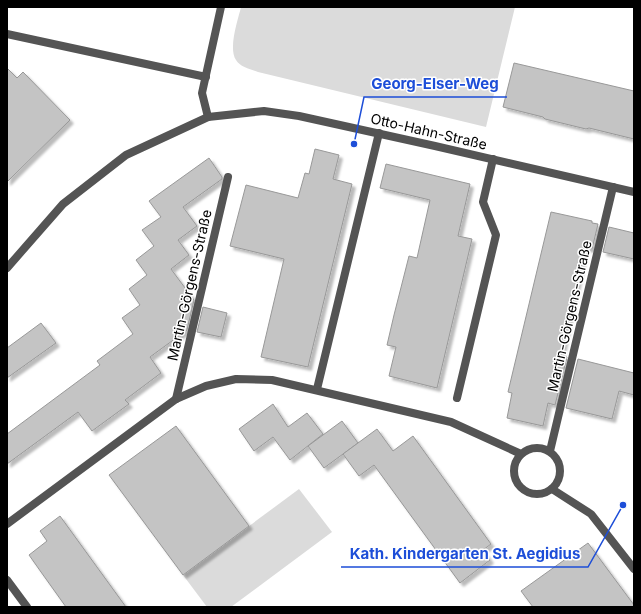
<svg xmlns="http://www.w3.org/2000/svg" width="641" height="614" font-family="Inter,sans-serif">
  <defs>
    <filter id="shadow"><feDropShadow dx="3.5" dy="3.5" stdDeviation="1" flood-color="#0004"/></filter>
  </defs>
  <rect width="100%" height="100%" fill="#fff"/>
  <g fill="#dbdbdb">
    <path d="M241,7H515L486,127L258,72C250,69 240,67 236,60C228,48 238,20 241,7Z"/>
    <path d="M299,489L332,532L231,607H207L183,575Z"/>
  </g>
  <g fill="#c4c4c4" stroke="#989898" filter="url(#shadow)">
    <path d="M514,63L634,91V139L589,128L586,129L545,119L543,117L503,107Z"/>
    <path d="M7,68L17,78L23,72L70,120L7,182Z"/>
    <path d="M315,149L339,155L333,179L352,184L308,367L261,357L284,259L230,246L246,185L298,198L305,173L309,174Z"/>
    <path d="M209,158L222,177V179L183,207L197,226L178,240L189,255L171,269L194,300L187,330L150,357L161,373L125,400L129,404L92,431L78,412L7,464V434L100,365L97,361L133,334L122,318L140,305L129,289L147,275L136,260L154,246L142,230L161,217L149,201Z"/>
    <path d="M386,164L470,184L458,236L472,239L437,388L389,376L396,347L387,345L394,315L409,256L417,258L430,200L380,188Z"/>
    <path d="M551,212L592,221V223L598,224L592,249L585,248L561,355L567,357L555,405L548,403L543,426L507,418L512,393L508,392Z"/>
    <path d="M609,227L634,233V259L603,252Z"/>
    <path d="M203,307L227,313L221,337L197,332Z"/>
    <path d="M41,323L56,343L7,378V348Z"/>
    <path d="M578,359L634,373V395L619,391L612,419L566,408Z"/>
    <path d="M273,404L288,427L307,413L323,434L290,460L273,437L254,451L239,429Z"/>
    <path d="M342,421L358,443L324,468L308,446Z"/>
    <path d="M176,426L249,526L183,575L109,475Z"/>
    <path d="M377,429L393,451L413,436L491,544L483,550L490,560L460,583L374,465L359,476L343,454Z"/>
    <path d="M60,516L81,545L126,607H66L41,572L29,555L47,541L40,531Z"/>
    <path d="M588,543L634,605V607H533L521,591Z"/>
  </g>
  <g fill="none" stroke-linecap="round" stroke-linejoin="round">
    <g stroke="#545454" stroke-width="8">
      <path d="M317,389L379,133"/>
      <path d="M457,398L496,235L483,202L493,159"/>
      <path d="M176,399L228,177"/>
      <path d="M550,451L613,187"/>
    </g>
    <g stroke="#545454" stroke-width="8">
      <path d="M7,34L206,77"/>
      <path d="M208,117L202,93L221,7"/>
      <path d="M7,268L63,204L126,155L208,117L264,111L299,116L435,146L634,192"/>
      <circle cx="537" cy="471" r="23"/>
      <path d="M552,489L591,514L634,569"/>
      <path d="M7,524L176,399L206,386L236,379L272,380L451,422L521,454"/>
      <path d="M7,580L27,607"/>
    </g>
  </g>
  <g text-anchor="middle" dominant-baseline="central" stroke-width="3" stroke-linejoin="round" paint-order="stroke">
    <g font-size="14" fill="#000" stroke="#fff">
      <text transform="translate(429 131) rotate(13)">Otto-Hahn-Straße</text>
      <text transform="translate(189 285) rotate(-77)">Martin-Görgens-Straße</text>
      <text transform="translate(569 316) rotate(-77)">Martin-Görgens-Straße</text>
    </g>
  </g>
  <path fill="none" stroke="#1d4ed8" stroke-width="1.5" d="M354 144L364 97H507M623 505L588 567H341"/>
  <g fill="#1d4ed8" stroke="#fff" stroke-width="1.5">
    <circle cx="354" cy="144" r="4"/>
    <circle cx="623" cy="505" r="4"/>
  </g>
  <g font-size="15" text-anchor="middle" font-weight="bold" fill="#1d4ed8" stroke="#fff" stroke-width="3" stroke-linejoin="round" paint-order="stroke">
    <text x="435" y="89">Georg-Elser-Weg</text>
    <text x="465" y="559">Kath. Kindergarten St. Aegidius</text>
  </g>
  <rect width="641" height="614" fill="none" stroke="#000000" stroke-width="16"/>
</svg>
